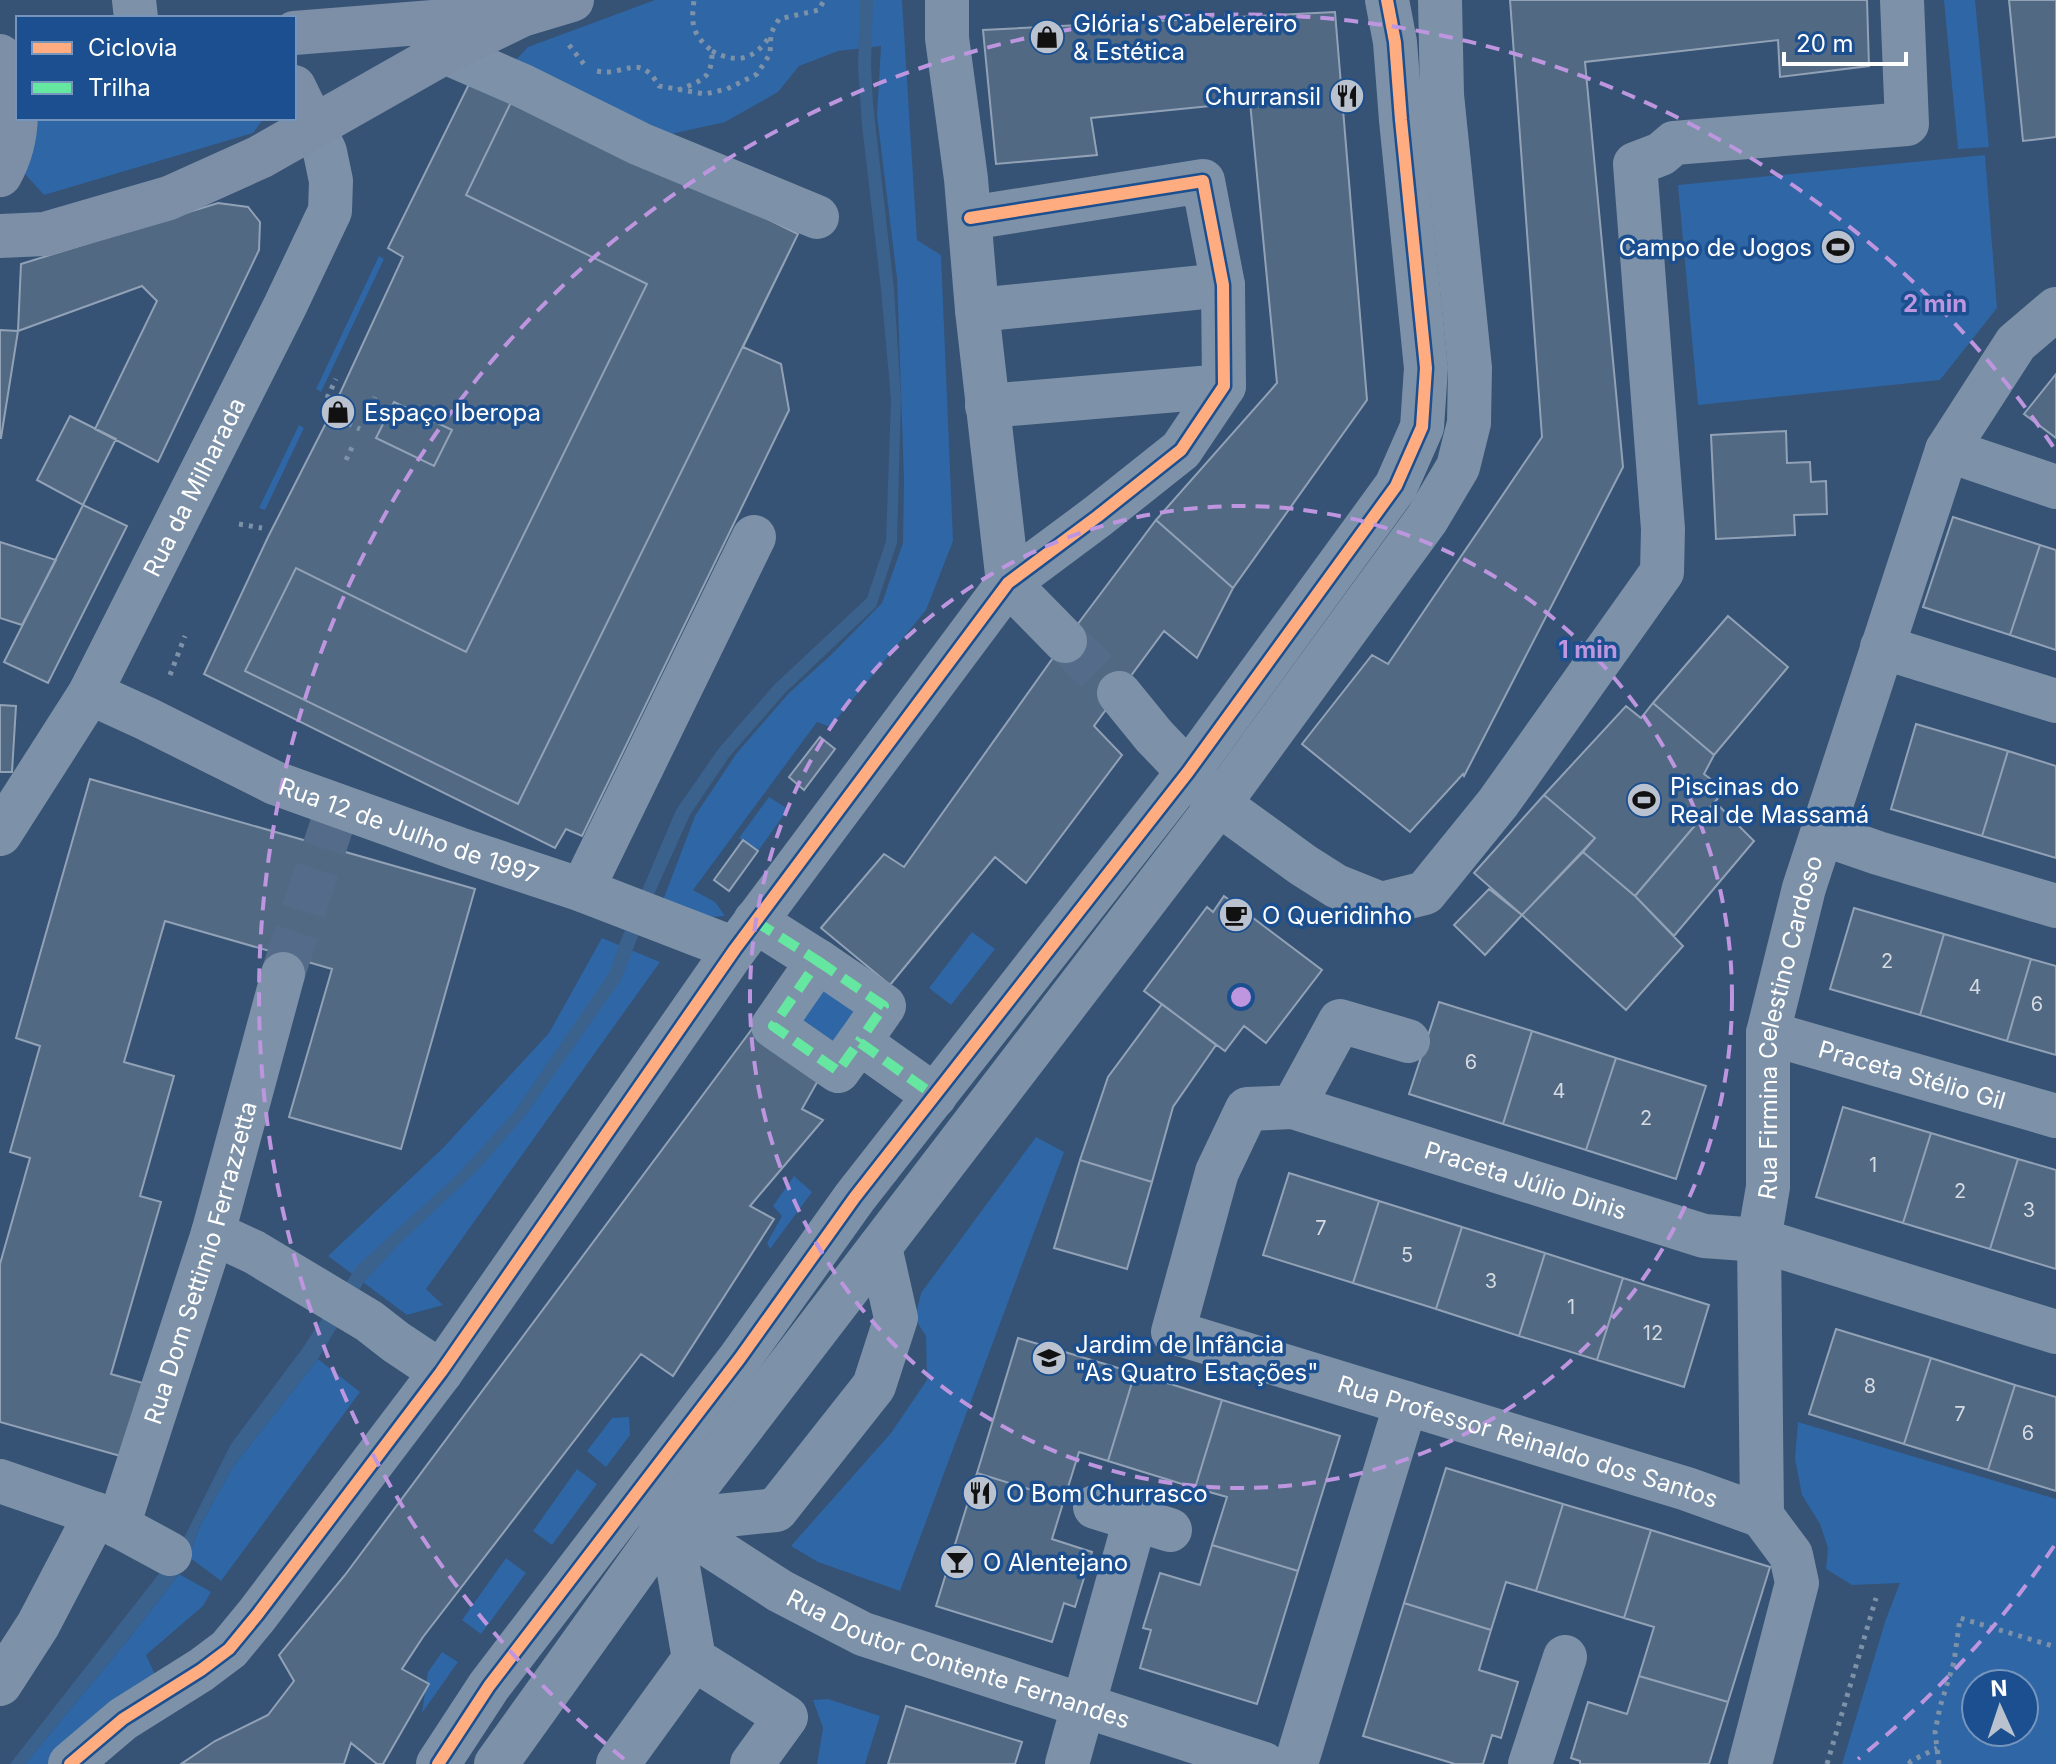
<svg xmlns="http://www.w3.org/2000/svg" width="2056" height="1764" font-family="Inter,sans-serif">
	<rect width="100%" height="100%" fill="#365274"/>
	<path fill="#2f66a5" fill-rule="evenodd" d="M655,0H902L917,240L941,255L953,541L926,610L830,727L817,722L693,890L715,902L725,916L709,917L662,903L695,816L736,754L789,693L832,654L882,603L903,543L904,478L897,278L877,115L881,46L838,51L799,66L778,92L725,122L671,134L514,62L528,47Z
		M1944,0H1975L1989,147L1958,149Z
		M30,118H264L253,133L44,195L16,164Z
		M1985,155L1997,308L1940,380L1698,405L1678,185Z
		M379,256L384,259L321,392L316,389Z
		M299,425L304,428L265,510L259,508Z
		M769,797L788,809L758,851L739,838Z
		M972,932L995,949L951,1005L929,988Z
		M602,938L660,962L426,1289L443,1305L407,1315L328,1256L442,1149L549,1033Z
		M818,961L884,1006L838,1071L773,1026Z
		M1036,1137L1064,1152L900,1591L818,1562L791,1546L891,1433L927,1380L926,1336L915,1319L921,1293Z
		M794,1176L812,1192L770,1249L767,1243L782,1216L773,1206Z
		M318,1359L360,1392L221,1581L189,1557L199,1528L232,1468Z
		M629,1417L630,1435L606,1467L587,1451L612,1418Z
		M1798,1422L2056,1499V1764H1842L1886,1619L1900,1583L1852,1585L1826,1569L1828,1548L1820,1524L1802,1495L1795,1459ZM1976,1684H2024V1732H1976Z
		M577,1469L597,1484L552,1545L533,1531Z
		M506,1558L526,1573L481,1634L462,1620Z
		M179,1574L211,1592L203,1606L146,1655L157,1679L49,1764H25L131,1636Z
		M442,1652L458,1662L422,1713L428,1672Z
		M828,1699L880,1716L865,1764H817L823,1728L813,1700Z"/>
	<path fill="#3b618d" d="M860,0H873L871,65L873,104L894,289L901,398L897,543L876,607L786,692L729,757L690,815L656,890L621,980L525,1116L477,1171L402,1241L364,1282L318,1359L232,1468L199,1528L189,1557L179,1574L131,1636L25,1764H10L179,1548L231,1444L302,1349L357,1266L456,1176L515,1111L609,973L620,942L676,810L719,748L775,684L867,598L886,541L891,399L881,289L862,126L858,66Z"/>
	<path fill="#526984" stroke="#92a2b6" stroke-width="2" d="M1510,0H1867L1869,66L1780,77L1778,40L1585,62L1623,467L1464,776L1463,774L1410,832L1302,744L1372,655L1388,664L1542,437Z
		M2009,0H2056V137L2023,141Z
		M1335,12L1367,400L1233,588L1156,520L1277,383L1250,102L1091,118L1097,155L996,164L983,30Z
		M472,78L514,96L798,234L743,347L781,364L789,410L582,836L566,829L555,848L204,674L268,537L330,415L403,257L388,248Z
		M514,96L798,234L518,804L245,671L296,568L466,652L647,284L466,195Z
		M218,203L248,207L260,222L259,250L158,462L95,429L157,301L142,286L18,331L21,264Z
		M0,330L18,331L1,438H0Z
		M2056,374V438L2024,414Z
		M394,402L452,430L434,466L376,438Z
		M70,416L116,439L83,505L37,480Z
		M1786,431L1787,463L1810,462L1811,482L1826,481L1827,514L1794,515L1795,535L1716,539L1711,435Z
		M83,505L127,526L48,683L4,662Z
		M1953,517L2040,545L2010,635L1923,607Z
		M1156,520L1233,588L1197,658L1164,631L1094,726L1122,755L1026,883L995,857L890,985L821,928L884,854L904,867L1065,641Z
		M0,542L56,560L22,625L0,618Z
		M2040,545L2056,550V650L2010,635Z
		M1728,616L1788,667L1714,755L1653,703Z
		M1653,703L1714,755L1704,774L1725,790L1635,896L1583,852L1595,838L1544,795L1626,706L1641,718Z
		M0,705L16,706L12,772H0Z
		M1916,724L2008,751L1982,836L1891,809Z
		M820,737L835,749L804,790L789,777Z
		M2008,751L2056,766V858L1982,836Z
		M90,779L475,889L401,1149L289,1117L332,969L165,921L124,1062L174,1076L140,1196L161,1202L111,1374L146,1384L124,1457L0,1422V1264L30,1158L10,1152L40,1046L16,1038Z
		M1544,795L1595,838L1522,915L1474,873Z
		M1715,802L1754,841L1674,936L1635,896Z
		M743,840L758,851L729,891L714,880Z
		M1583,852L1635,896L1683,946L1626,1010L1522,915Z
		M1489,889L1522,915L1485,955L1454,925Z
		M1224,896L1322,970L1266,1043L1244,1026L1225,1051L1144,991L1207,907L1213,912Z
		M1854,908L1944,934L1920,1015L1830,989Z
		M1944,934L2031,959L2007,1041L1920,1015Z
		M2031,959L2056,966V1055L2007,1041Z
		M1439,1002L1532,1031L1503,1124L1409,1094Z
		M1162,1004L1216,1045L1173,1107L1152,1182L1080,1160L1108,1077Z
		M752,1029L824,1070L802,1109L823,1120L750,1206L774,1219L673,1376L641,1354L423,1637L402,1669L429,1684L383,1764H377L351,1743L344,1764H181L215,1741L268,1715L294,1681L279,1655L345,1575Z
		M1532,1031L1616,1058L1586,1150L1503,1124Z
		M1616,1058L1706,1086L1676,1179L1586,1150Z
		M1843,1107L1931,1133L1903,1223L1816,1197Z
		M1931,1133L2018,1159L1990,1249L1903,1223Z
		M2018,1159L2056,1170V1269L1990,1249Z
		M1080,1160L1152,1182L1127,1269L1054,1248Z
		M1289,1173L1379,1201L1353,1283L1263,1255Z
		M1379,1201L1462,1227L1436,1309L1353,1283Z
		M1462,1227L1545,1253L1519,1336L1436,1309Z
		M1545,1253L1623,1278L1597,1360L1519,1336Z
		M1623,1278L1709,1305L1684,1387L1597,1360Z
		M1836,1329L1931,1358L1904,1444L1809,1414Z
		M1018,1338L1135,1373L1108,1461L1079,1452L1064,1500L977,1473Z
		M1931,1358L2015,1385L1988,1470L1904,1444Z
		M1135,1373L1222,1400L1195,1488L1108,1461Z
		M2015,1385L2056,1397V1491L1988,1470Z
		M1222,1400L1340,1436L1298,1571L1212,1545L1227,1497L1195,1488Z
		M1446,1468L1563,1504L1536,1591L1506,1582L1491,1630L1404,1603Z
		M977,1473L1064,1500L1052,1539L1092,1552L1075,1607L1064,1603L1052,1642L936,1606Z
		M1563,1504L1651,1530L1624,1618L1536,1591Z
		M1651,1530L1770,1567L1728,1702L1639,1676L1654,1627L1624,1618Z
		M1212,1545L1298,1571L1257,1704L1140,1668L1151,1630L1143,1628L1160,1573L1200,1585Z
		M1404,1603L1491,1630L1479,1670L1518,1682L1501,1738L1492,1735L1483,1764H1455L1363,1736Z
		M1639,1676L1728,1702L1709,1764H1580V1761L1571,1758L1588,1702L1627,1714Z
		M906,1706L1022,1742L1015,1764H888Z"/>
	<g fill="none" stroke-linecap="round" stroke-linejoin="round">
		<path stroke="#546c89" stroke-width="44" stroke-dasharray="44 22" stroke-linecap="butt" d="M1065,641L1119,693
			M283,974L338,806"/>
		<path stroke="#7d92a8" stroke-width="5" stroke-dasharray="4 6" stroke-linecap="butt" d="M569,45L587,68
			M712,51C738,65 756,59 771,34
			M597,71C625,77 639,51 659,86L705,94L727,89L757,74L770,54L771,33L779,19L819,10L824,0
			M678,90C703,80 712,79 712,51C692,34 691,25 694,0
			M327,398L336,379
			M330,415L360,429
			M366,416L375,397
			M346,460L354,443
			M239,524L262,528
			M170,675L185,636
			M1827,1764L1876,1598
			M1909,1764L1911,1761L1937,1748
			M1939,1764L1935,1732L1940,1707L1954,1662L1960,1618L2056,1647"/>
		<g stroke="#7d92a8" stroke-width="44">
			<path d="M134,0L136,18"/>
			<path d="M947,0V38L966,179L977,310L1008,583"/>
			<path d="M445,52L523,86L640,144L817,217"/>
			<path d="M977,310L1223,285"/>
			<path d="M987,406L1224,386"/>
			<path d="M1947,450L2056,487"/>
			<path d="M1008,583L1065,641"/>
			<path d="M1882,647L2056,701"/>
			<path id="s1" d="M90,693L147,719L275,783L459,849L582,890L735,949"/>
			<path d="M1119,693L1154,736L1219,804L1303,865L1336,886L1381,904L1425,893L1498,803L1662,572L1663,529L1635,164L1661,154L1674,143L1907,124L1902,0"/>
			<path id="s2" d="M0,834L90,693L285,306L330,211L331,181L325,152L313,126"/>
			<path d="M1823,834L1878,853L2056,906"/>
			<path d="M582,890L754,537"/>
			<path d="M755,921L818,961L773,1026L838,1071L859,1042L935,1096"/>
			<path d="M818,961L884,1006L859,1042"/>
			<path id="s3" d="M1768,1033L2056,1116"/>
			<path id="s4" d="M1408,1041L1340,1021L1293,1107L1247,1109L1217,1172L1173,1332L1687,1489L1762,1516"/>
			<path id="s5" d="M1293,1107L1704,1236L1759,1240L2056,1332"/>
			<path d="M213,1233L254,1252L369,1321L396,1342L441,1372"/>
			<path d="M0,1481L96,1514L170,1554"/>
			<path id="s6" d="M647,1505L780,1591L863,1634L1264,1764"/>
			<path d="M1095,1507L1170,1530"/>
			<path id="s7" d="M1762,1516L1759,1240L1768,1187V1033L1804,888L1947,450L2016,343L2056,309"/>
			<path d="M670,1521L776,1510L874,1386L896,1318L880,1247"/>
			<path d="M670,1521L694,1659L786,1717L752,1764"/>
			<path id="s8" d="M118,1526L213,1233L283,974"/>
			<path d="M0,1684L38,1625L96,1514"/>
			<path d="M70,1764L123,1719L201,1670L229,1649L257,1615L441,1372L735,949L1008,583L1098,516L1181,450L1224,386L1223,285L1203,181L970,218"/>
			<path d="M438,1764L489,1686L740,1358L855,1197L1188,772L1396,486L1422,427L1426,368L1401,120L1395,42L1387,0"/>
			<path d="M496,1764L670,1521L1219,804L1427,519L1458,467L1469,423L1470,368L1442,95L1440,0"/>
			<path d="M618,1764L694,1659"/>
			<path d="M1067,1764L1135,1520"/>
			<path d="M1296,1764L1406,1403"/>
			<path d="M1530,1764L1565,1657"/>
			<path d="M1750,1764L1797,1583L1791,1555L1762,1516"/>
		</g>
		<path stroke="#7d8ea7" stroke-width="44" d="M294,33L495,17
			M0,56C21,95 21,137 0,175
			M294,87L313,126
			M0,236L45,234L169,198L260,157L445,52L522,15L572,0"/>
		<path stroke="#66e7a1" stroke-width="10" stroke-dasharray="20 10" stroke-linecap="butt" d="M755,921L818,961L773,1026L838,1071L859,1042L935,1096
			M818,961L884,1006L859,1042"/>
		<g stroke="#1b4f8f" stroke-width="17">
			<path id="cycleway" d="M70,1764L123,1719L201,1670L229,1649L257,1615L441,1372L735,949L1008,583L1098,516L1181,450L1224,386L1223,285L1203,181L970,218
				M438,1764L489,1686L740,1358L855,1197L1188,772L1396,486L1422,427L1426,368L1401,120L1395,42L1387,0"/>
		</g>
		<use href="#cycleway" stroke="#ffac80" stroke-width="12"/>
	</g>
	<g fill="none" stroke="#bd96df" stroke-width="4" stroke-dasharray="14 10">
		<circle cx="1241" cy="997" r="491"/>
		<path d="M2054 1546A981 981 0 0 1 1858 1759M624 1759A981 981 0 1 1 2054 448"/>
	</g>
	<defs>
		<g id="shop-disc" transform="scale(1.8)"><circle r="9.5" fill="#b9c2ce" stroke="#1b4f8f"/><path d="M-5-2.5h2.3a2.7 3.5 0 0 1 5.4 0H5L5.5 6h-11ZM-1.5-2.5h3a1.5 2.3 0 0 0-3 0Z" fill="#111"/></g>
		<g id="restaurant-disc" transform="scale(1.8)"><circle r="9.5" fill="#b9c2ce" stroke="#1b4f8f"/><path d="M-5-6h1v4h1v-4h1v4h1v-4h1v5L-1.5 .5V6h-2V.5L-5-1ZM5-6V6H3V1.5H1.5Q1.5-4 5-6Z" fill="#111"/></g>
		<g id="stadium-disc" transform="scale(1.8)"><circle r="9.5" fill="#b9c2ce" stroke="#1b4f8f"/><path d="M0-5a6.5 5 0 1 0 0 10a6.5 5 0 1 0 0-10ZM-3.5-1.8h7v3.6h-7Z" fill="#111"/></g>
		<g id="cafe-disc" transform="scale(1.8)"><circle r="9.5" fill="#b9c2ce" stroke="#1b4f8f"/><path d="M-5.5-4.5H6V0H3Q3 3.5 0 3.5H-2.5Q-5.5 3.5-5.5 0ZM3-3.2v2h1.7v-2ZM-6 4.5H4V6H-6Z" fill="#111"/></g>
		<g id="school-disc" transform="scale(1.8)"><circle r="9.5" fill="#b9c2ce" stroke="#1b4f8f"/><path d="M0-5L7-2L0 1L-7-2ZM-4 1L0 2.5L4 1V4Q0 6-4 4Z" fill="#111"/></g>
		<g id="bar-disc" transform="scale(1.8)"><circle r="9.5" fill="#b9c2ce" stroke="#1b4f8f"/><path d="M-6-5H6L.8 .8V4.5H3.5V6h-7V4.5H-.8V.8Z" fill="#111"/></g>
	</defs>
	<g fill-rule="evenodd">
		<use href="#shop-disc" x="1047" y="37"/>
		<use href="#restaurant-disc" x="1347" y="96"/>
		<use href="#stadium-disc" x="1838" y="247"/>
		<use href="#shop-disc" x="338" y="412"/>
		<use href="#stadium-disc" x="1644" y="800"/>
		<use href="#cafe-disc" x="1236" y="915"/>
		<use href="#school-disc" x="1049" y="1358"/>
		<use href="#restaurant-disc" x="980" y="1493"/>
		<use href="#bar-disc" x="957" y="1562"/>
	</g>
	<g text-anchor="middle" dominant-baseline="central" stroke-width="7" stroke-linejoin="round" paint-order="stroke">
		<g font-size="20" fill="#d4dae0">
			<text x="1887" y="961">2</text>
			<text x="1975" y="987">4</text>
			<text x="2037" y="1004">6</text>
			<text x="1471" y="1062">6</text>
			<text x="1559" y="1091">4</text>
			<text x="1646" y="1118">2</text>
			<text x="1873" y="1165">1</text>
			<text x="1960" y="1191">2</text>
			<text x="2029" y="1210">3</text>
			<text x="1321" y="1228">7</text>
			<text x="1407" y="1255">5</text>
			<text x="1491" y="1281">3</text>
			<text x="1571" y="1307">1</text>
			<text x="1653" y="1333">12</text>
			<text x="1870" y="1386">8</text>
			<text x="1960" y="1414">7</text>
			<text x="2028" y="1433">6</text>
		</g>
		<g font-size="24" fill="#fff" stroke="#1b4f8f" text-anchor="start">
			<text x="1073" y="23">Glória's Cabelereiro<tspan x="1073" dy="28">&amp; Estética</tspan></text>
			<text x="1321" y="96" text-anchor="end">Churransil</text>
			<text x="1812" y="247" text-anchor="end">Campo de Jogos</text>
			<text x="364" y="412">Espaço Iberopa</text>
			<text x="1670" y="786">Piscinas do<tspan x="1670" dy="28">Real de Massamá</tspan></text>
			<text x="1262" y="915">O Queridinho</text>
			<text x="1075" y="1344">Jardim de Infância<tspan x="1075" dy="28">"As Quatro Estações"</tspan></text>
			<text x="1006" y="1493">O Bom Churrasco</text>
			<text x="983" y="1562">O Alentejano</text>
		</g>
		<g font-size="24" fill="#fff" stroke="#1b4f8f">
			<text stroke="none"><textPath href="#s2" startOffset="398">Rua da Milharada</textPath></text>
			<text stroke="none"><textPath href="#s1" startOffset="348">Rua 12 de Julho de 1997</textPath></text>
			<text stroke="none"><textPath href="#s7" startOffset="492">Rua Firmina Celestino Cardoso</textPath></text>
			<text stroke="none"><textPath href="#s3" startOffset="150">Praceta Stélio Gil</textPath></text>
			<text stroke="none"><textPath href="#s5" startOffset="244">Praceta Júlio Dinis</textPath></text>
			<text stroke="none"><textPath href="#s8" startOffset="276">Rua Dom Settimio Ferrazzetta</textPath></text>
			<text stroke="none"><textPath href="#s4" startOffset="822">Rua Professor Reinaldo dos Santos</textPath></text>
			<text stroke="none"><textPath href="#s6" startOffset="350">Rua Doutor Contente Fernandes</textPath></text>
		</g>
	</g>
	<circle cx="1241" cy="997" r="12" fill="#bd96df" stroke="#1b4f8f" stroke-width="4"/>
	<g font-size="24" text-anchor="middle" font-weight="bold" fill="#bd96df" stroke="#1b4f8f" stroke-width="7" stroke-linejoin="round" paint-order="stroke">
		<text x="1935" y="312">2 min</text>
		<text x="1588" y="658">1 min</text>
	</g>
	<rect x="16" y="16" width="280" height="104" fill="#1b4f8f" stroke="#7695bc" stroke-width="2"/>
	<rect x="32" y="42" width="40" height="12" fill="#ffac80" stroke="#7695bc" stroke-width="2"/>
	<text x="88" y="56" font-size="24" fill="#ffffff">Ciclovia</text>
	<rect x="32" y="82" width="40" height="12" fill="#66e7a1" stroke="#7695bc" stroke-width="2"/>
	<text x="88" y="96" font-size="24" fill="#ffffff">Trilha</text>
	<g transform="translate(2000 1708) rotate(357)"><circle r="38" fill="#1b4f8f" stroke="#7695bc" stroke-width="2"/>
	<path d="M0-6L14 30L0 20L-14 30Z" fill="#b9c2ce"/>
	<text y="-12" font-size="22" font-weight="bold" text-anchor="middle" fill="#ffffff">N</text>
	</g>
	<path d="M1784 52v12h122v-12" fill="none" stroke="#ffffff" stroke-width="4"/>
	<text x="1796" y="52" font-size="24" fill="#ffffff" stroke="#1b4f8f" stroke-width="6" paint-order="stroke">20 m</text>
</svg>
